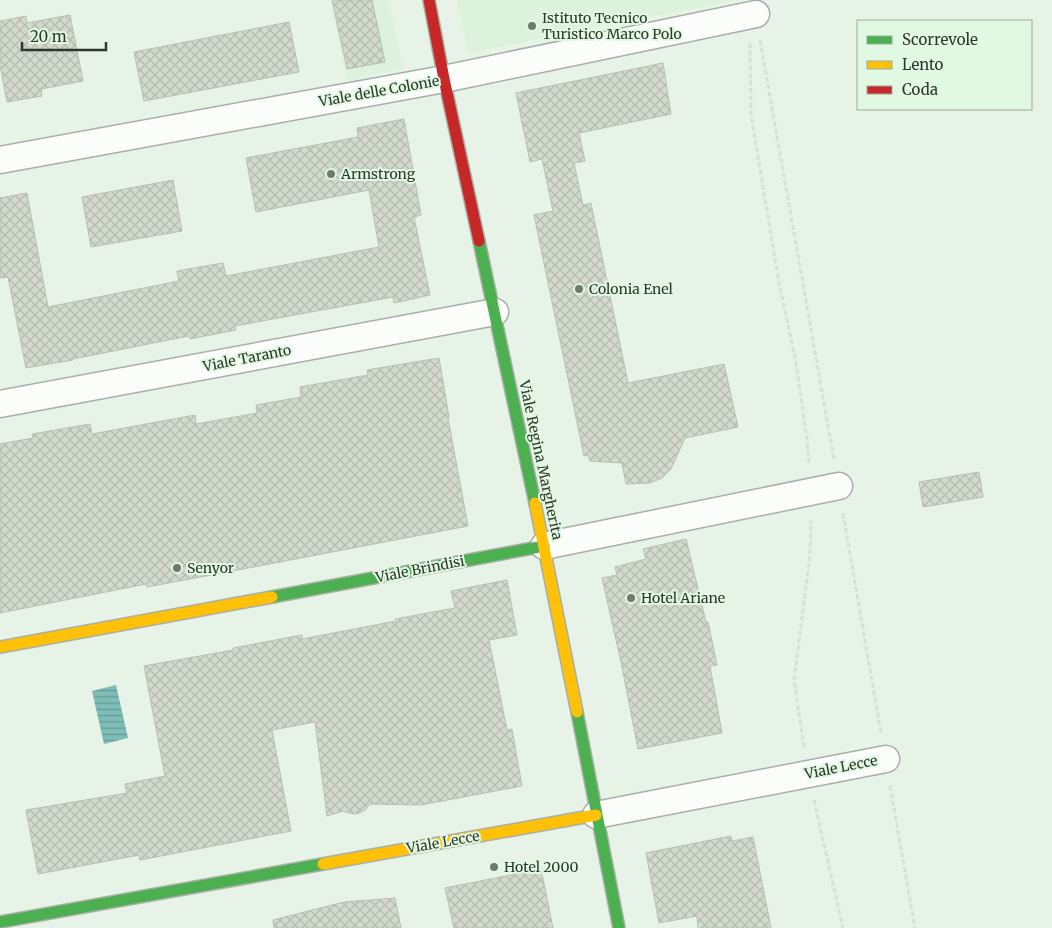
<svg xmlns="http://www.w3.org/2000/svg" width="1052" height="928" font-family="Merriweather,serif">
	<defs>
		<pattern id="water-rules" width="6" height="5" patternUnits="userSpaceOnUse" patternTransform="scale(1.25)"><rect width="6" height="5" fill="#7ebcb7"/><path d="M0 2.5h6" fill="none" stroke="#689a95"/></pattern>
		<pattern id="building-cross-hatch" width="8" height="8" patternUnits="userSpaceOnUse" patternTransform="scale(1.25)"><rect width="8" height="8" fill="#d2d9cd"/><path d="M0 0l8 8M0 8l8-8" fill="none" stroke="#b5bbb0"/></pattern>
	</defs>
	<rect width="100%" height="100%" fill="#e7f3e7"/>
	<path fill="#ddf2dd" d="M330,0H388L403,68L347,80Z
		M457,0H736L468,53Z"/>
	<path fill="url(#water-rules)" d="M116,685L128,738L104,744L92,691Z"/>
	<path fill="url(#building-cross-hatch)" stroke="#b8bfb4" d="M332,0H372L385,62L347,69Z
		M70,15L83,81L41,89L42,96L7,102L0,65V21L26,16L27,23Z
		M289,22L299,72L144,101L134,52Z
		M663,63L671,114L579,133L585,161L574,163L583,205L591,203L628,383L724,364L738,427L685,438L671,469L662,478L650,483L626,484L622,463L590,461L588,455L584,456L534,215L553,211L542,159L530,162L516,93Z
		M404,119L421,215L414,217L430,295L394,303L393,297L235,326L236,330L190,339L189,336L73,359V360L26,368L8,277L0,278V198L27,193L48,307L179,281L177,271L223,263L226,276L379,247L369,190L256,212L246,158L358,137L357,128Z
		M173,180L182,231L91,247L82,197Z
		M439,358L449,417L448,418L468,526L238,570L147,587L146,584L0,613V444L33,438L32,434L90,424L92,434L195,415L196,424L257,413L256,405L301,397L300,387L368,375L367,370Z
		M979,472L983,497L923,507L919,482Z
		M686,539L706,622H708L717,665L710,666L722,733L638,749L621,662L602,578L617,575L615,567L646,559L643,549Z
		M507,580L517,635L489,640L507,730L512,729L522,786L421,805L370,804L365,810L357,814L349,813L343,811L327,816L315,722L272,730L291,831L140,860L139,855L38,874L26,810L127,793L125,784L165,776L144,666L233,650V648L302,635V639L396,621L395,619L455,608L451,591Z
		M731,836L732,841L753,837L771,928H698L697,916L659,923L646,853Z
		M541,869L553,928H454L445,888Z
		M395,898L401,928H274L273,920L344,902Z"/>
	<g fill="none" stroke-linecap="round" stroke-linejoin="round">
		<g stroke="#a7b0a7" stroke-width="29">
			<path id="street" d="M0,160L444,79L756,14
				M0,404L495,312
				M544,546L839,486
				M596,815L886,759"/>
		</g>
		<g stroke="#a7b0a7" stroke-width="14">
			<path id="fast" d="M479,241L535,503
				M272,597L544,546
				M577,712L619,928
				M0,922L323,864"/>
		</g>
		<g stroke="#a7b0a7" stroke-width="14">
			<path id="slow" d="M535,503L577,712
				M0,647L272,597
				M323,864L596,815"/>
		</g>
		<g stroke="#a7b0a7" stroke-width="14">
			<path id="jam" d="M429,0L444,79L479,241"/>
		</g>
		<path stroke="#dbdfdb" stroke-width="3" stroke-dasharray="5 2.5" stroke-linecap="butt" d="M760,40L834,460
			M750,43L751,115L779,283L796,362L807,440L809,464
			M843,513L881,733
			M804,747L794,680L810,555L811,520
			M890,786L915,928
			M814,800L843,928"/>
		<use href="#street" stroke="#fbfdfb" stroke-width="26"/>
		<use href="#fast" stroke="#4caf50" stroke-width="11"/>
		<use href="#slow" stroke="#ffc107" stroke-width="11"/>
		<use href="#jam" stroke="#c62828" stroke-width="11"/>
	</g>
	<g fill="#6f796f" stroke="#e1f9e2" stroke-width="2">
		<circle cx="532" cy="26" r="5"/>
		<circle cx="331" cy="174" r="5"/>
		<circle cx="579" cy="289" r="5"/>
		<circle cx="177" cy="568" r="5"/>
		<circle cx="631" cy="598" r="5"/>
		<circle cx="494" cy="867" r="5"/>
	</g>
	<g text-anchor="middle" dominant-baseline="central" stroke-width="4" stroke-linejoin="round" paint-order="stroke">
		<g font-size="14" fill="#2e372e" stroke="#e1f9e2" text-anchor="start">
			<text x="542" y="18">Istituto Tecnico<tspan x="542" dy="16">Turistico Marco Polo</tspan></text>
			<text x="341" y="174">Armstrong</text>
			<text x="589" y="289">Colonia Enel</text>
			<text x="187" y="568">Senyor</text>
			<text x="641" y="598">Hotel Ariane</text>
			<text x="504" y="867">Hotel 2000</text>
		</g>
		<g font-size="14" fill="#2e372e" stroke="#e1f9e2">
			<text transform="translate(379 91) rotate(-10)">Viale delle Colonie</text>
			<text transform="translate(247 358) rotate(-11)">Viale Taranto</text>
			<text transform="translate(541 460) rotate(78)">Viale Regina Margherita</text>
			<text transform="translate(420 569) rotate(-11)">Viale Brindisi</text>
			<text transform="translate(841 767) rotate(-11)">Viale Lecce</text>
			<text transform="translate(443 842) rotate(-10)">Viale Lecce</text>
		</g>
	</g>
	<rect x="857" y="20" width="175" height="90" fill="#e1f9e2" stroke="#99ab9a"/>
	<rect x="867" y="36" width="25" height="8" fill="#4caf50" stroke="#99ab9a"/>
	<text x="902" y="45" font-size="15" fill="#2e372e">Scorrevole</text>
	<rect x="867" y="61" width="25" height="8" fill="#ffc107" stroke="#99ab9a"/>
	<text x="902" y="70" font-size="15" fill="#2e372e">Lento</text>
	<rect x="867" y="86" width="25" height="8" fill="#c62828" stroke="#99ab9a"/>
	<text x="902" y="95" font-size="15" fill="#2e372e">Coda</text>
	<path d="M22 42v8h84v-8" fill="none" stroke="#2e372e" stroke-width="2.5"/>
	<text x="30" y="42" font-size="15" fill="#2e372e" stroke="#e1f9e2" stroke-width="4" paint-order="stroke">20 m</text>
</svg>
